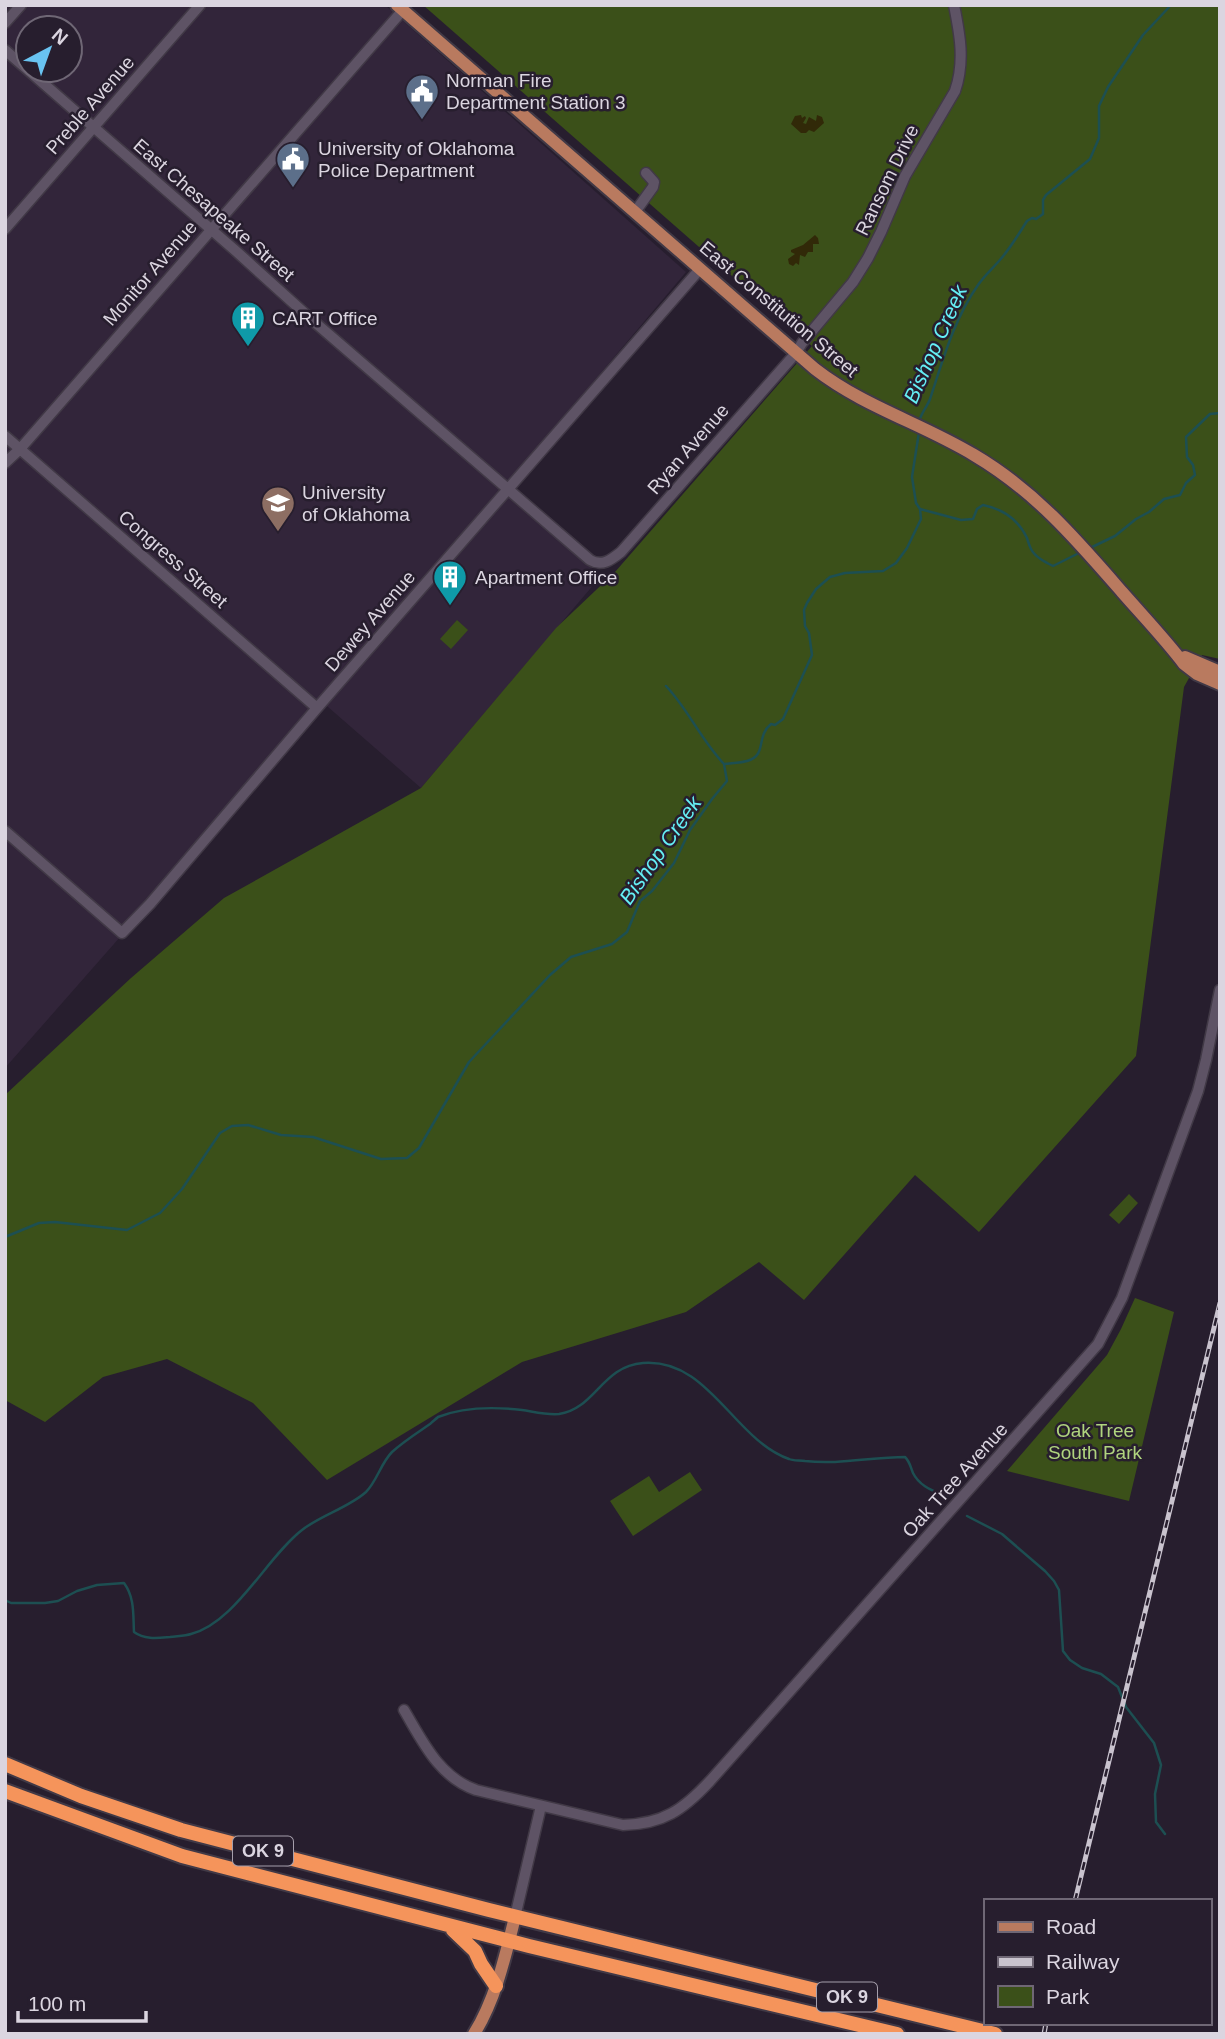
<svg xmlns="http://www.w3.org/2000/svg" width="1225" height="2039" font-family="Helvetica,sans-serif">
	<rect width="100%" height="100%" fill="#271e2e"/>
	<path fill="#32253a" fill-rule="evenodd" d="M5,5H385L686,272L503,489L601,576L421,788L320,700L128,928L5,1068ZM28,28H70V70H28Z"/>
	<path fill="#3b5019" d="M423,5H1220V659L1202,655L1184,687L1136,1056L979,1232L915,1175L804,1300L759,1262L686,1312L522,1362L327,1480L253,1403L167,1359L103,1377L45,1422L5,1400V1095L131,978L224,898L421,788L556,628L615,572L812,346Z
		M457,620L468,630L451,649L440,639Z
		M1129,1194L1138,1203L1119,1224L1109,1215Z
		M1135,1298L1174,1312L1129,1501L1007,1471L1107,1355L1121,1329Z
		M690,1472L702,1490L633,1536L610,1501L649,1476L659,1492Z"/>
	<path fill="#312908" d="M817,115L822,117L824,123L814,132L809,130L806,133H801L791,124L795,116L801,115L802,118L805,116L806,118L803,123L806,124L809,117L816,121Z
		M815,235L818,238L819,244H813V252H808L805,257L800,255L799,265L796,263L793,266L789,264L788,259L795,254L791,252V250L803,245Z"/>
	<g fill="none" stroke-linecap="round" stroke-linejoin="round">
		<path stroke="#1d4f52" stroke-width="2.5" d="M919,422C921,413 927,407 930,399C943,360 954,319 978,285C984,276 992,269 999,261C1010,249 1018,235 1027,221L1032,218L1036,219L1043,214V200L1046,195L1090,159L1099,138V106L1108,87L1143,35L1171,5
			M920,509L961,520L973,519L977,509L983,505C1003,509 1018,519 1027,538C1028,541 1029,545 1031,549C1035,557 1045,562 1053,566L1081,552
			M1090,548L1115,536L1136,519L1149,512L1164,499L1180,495L1186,483L1195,475L1193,465L1187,457L1186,437L1210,414L1220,413
			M666,686C688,709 701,740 724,764
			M5,1237L39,1223L55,1222L127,1230L160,1213L182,1189L220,1133L232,1126L248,1125L281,1135L313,1137L381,1159L407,1158L419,1148L469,1062L550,975L571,957L612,944L627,932L640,901L652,891L674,863L690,830L712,799L727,781L724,764C731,763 740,763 747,761C768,755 755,737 771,724L775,725L783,719L812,655L809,633L805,626L804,610L807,603L816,589L830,577L845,573L883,571L896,563L907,548L921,519L920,509L916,503L912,477L919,432
			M967,1516L1002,1534L1045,1571L1054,1581L1059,1590L1063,1651L1070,1660L1082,1668L1101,1674L1118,1687L1126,1707L1154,1743L1161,1765L1155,1794L1156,1822L1165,1834
			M5,1600L11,1603H45L58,1601L77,1591L97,1585L124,1583C135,1598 133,1615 134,1632C145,1640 158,1638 170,1637C177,1636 185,1636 191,1634C235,1623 267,1557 302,1530C321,1515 348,1508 366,1492C377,1481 381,1463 392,1452C404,1441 417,1433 430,1424C431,1423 437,1418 438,1417C463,1407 496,1407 522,1410C535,1412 546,1415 559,1414C595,1409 602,1366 643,1363C709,1358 733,1439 789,1459C793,1461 800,1460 805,1461C839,1465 871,1457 905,1457C910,1462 910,1466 913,1473C920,1487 934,1491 947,1497"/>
		<g stroke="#413946" stroke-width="13">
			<path id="minor" d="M5,23L21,5
				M5,50L28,70
				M28,70L237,252L311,319L590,560C602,567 611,560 621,552L796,353L802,343L853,282L868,258L881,232L905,176L955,91C965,62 960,35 954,5
				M635,212L653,187L654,182L646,173
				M5,229L200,5
				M5,436L317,708
				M5,463L20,449L403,10
				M5,831L122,933L150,904L317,708L700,269
				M404,1710C423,1742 439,1777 476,1790L623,1825C663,1824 683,1810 710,1781L1098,1344L1122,1298L1198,1091L1206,1060L1220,990
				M515,1917L541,1806"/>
		</g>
		<g stroke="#413946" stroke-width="16">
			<path id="major" d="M397,5L815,369C864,407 921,423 974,455C1035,491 1076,539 1122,592C1143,616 1165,639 1184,664L1197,674L1220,684
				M1185,657L1220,672
				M474,2034C496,1998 505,1957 515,1917"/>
		</g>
		<g stroke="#413946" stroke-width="18">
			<path id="highway" d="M5,1764L81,1796L181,1830L489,1910L995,2034
				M5,1791L182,1856L529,1946L897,2034
				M453,1930L475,1951L481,1964L496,1986"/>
		</g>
		<use href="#minor" stroke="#5e5365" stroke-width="10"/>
		<use href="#major" stroke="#b97a5f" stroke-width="12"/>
		<use href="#highway" stroke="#f5945b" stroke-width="14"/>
		<g stroke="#c9c3ce" stroke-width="5">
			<path id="rail" d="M1075,1901L1220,1303
				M1044,2034L1046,2023"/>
		</g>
		<use href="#rail" stroke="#271e2e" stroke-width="2.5" stroke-dasharray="8" stroke-linecap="butt"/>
	</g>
	<defs>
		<g id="civic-pin" transform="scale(1.75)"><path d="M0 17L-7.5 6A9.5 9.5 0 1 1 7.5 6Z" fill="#5c6f8a" stroke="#271e2e"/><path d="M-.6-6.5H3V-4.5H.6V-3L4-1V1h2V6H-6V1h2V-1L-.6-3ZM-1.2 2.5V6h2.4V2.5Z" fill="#fff"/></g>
		<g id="building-pin" transform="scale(1.75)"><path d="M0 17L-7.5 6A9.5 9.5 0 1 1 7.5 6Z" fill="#0f9aa8" stroke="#271e2e"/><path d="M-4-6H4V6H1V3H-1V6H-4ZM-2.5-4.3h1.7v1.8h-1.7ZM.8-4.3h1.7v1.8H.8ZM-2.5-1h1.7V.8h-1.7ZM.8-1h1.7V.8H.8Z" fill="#fff"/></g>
		<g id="university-pin" transform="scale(1.75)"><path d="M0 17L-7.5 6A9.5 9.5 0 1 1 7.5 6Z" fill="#8d6e63" stroke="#271e2e"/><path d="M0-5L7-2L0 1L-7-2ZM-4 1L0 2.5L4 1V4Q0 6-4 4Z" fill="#fff"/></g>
	</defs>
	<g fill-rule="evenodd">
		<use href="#civic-pin" x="422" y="91"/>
		<use href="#civic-pin" x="293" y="159"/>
		<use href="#building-pin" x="248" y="318"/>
		<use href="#university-pin" x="278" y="503"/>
		<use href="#building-pin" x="450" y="577"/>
	</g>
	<g text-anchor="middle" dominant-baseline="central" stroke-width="5" stroke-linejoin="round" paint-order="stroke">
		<g fill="#271e2e" stroke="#a59eab" stroke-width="2">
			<rect x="233" y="1836.5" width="60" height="29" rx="5"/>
			<rect x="817" y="1982.5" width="60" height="29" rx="5"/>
		</g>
		<g font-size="18" font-weight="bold" fill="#dbd5e0">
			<text x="263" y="1851">OK 9</text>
			<text x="847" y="1997">OK 9</text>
		</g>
		<g font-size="19" fill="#dbd5e0" stroke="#271e2e" text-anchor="start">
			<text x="446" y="80">Norman Fire<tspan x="446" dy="22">Department Station 3</tspan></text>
			<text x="318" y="148">University of Oklahoma<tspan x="318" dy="22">Police Department</tspan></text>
			<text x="272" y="318">CART Office</text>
			<text x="302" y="492">University<tspan x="302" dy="22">of Oklahoma</tspan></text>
			<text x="475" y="577">Apartment Office</text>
		</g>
		<g font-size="19" fill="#dbd5e0" stroke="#271e2e">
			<text transform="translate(90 105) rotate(-49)">Preble Avenue</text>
			<text transform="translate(887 180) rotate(-64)">Ransom Drive</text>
			<text transform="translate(214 210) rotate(41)">East Chesapeake Street</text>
			<text transform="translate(150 273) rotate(-49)">Monitor Avenue</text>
			<text transform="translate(779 309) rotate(40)">East Constitution Street</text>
			<text transform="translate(688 449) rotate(-49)">Ryan Avenue</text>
			<text transform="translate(173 559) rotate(41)">Congress Street</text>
			<text transform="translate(370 621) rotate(-49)">Dewey Avenue</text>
			<text transform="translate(955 1480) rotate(-48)">Oak Tree Avenue</text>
		</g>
		<g font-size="19" fill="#b0d47e" stroke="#271e2e">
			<text x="1095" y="1430">Oak Tree<tspan x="1095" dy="22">South Park</tspan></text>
		</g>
		<g font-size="21" font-style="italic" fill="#65eff5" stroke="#271e2e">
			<text transform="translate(935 344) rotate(-66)">Bishop Creek</text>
			<text transform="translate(660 850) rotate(-55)">Bishop Creek</text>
		</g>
	</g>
	<rect width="1225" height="2039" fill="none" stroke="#dbd5e0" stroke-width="14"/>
	<rect x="984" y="1899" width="228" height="126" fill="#271e2e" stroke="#6f6775" stroke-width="2"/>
	<rect x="998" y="1922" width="35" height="10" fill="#b97a5f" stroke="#6f6775" stroke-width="2"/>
	<text x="1046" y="1934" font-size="21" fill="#dbd5e0">Road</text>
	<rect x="998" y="1957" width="35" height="10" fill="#c9c3ce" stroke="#6f6775" stroke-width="2"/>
	<text x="1046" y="1969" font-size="21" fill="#dbd5e0">Railway</text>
	<rect x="998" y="1986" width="35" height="21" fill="#3b5019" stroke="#6f6775" stroke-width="2"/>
	<text x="1046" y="2004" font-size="21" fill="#dbd5e0">Park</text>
	<g transform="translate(49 49) rotate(41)"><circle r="33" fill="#271e2e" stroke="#6f6775" stroke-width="2"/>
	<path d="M0-5L12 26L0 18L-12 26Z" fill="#69c3f1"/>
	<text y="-10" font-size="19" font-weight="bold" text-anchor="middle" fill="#dbd5e0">N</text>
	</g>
	<path d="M18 2011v10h128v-10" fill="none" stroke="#dbd5e0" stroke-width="3.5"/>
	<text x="28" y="2011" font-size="21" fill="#dbd5e0" stroke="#271e2e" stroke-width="5" paint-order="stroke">100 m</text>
</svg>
